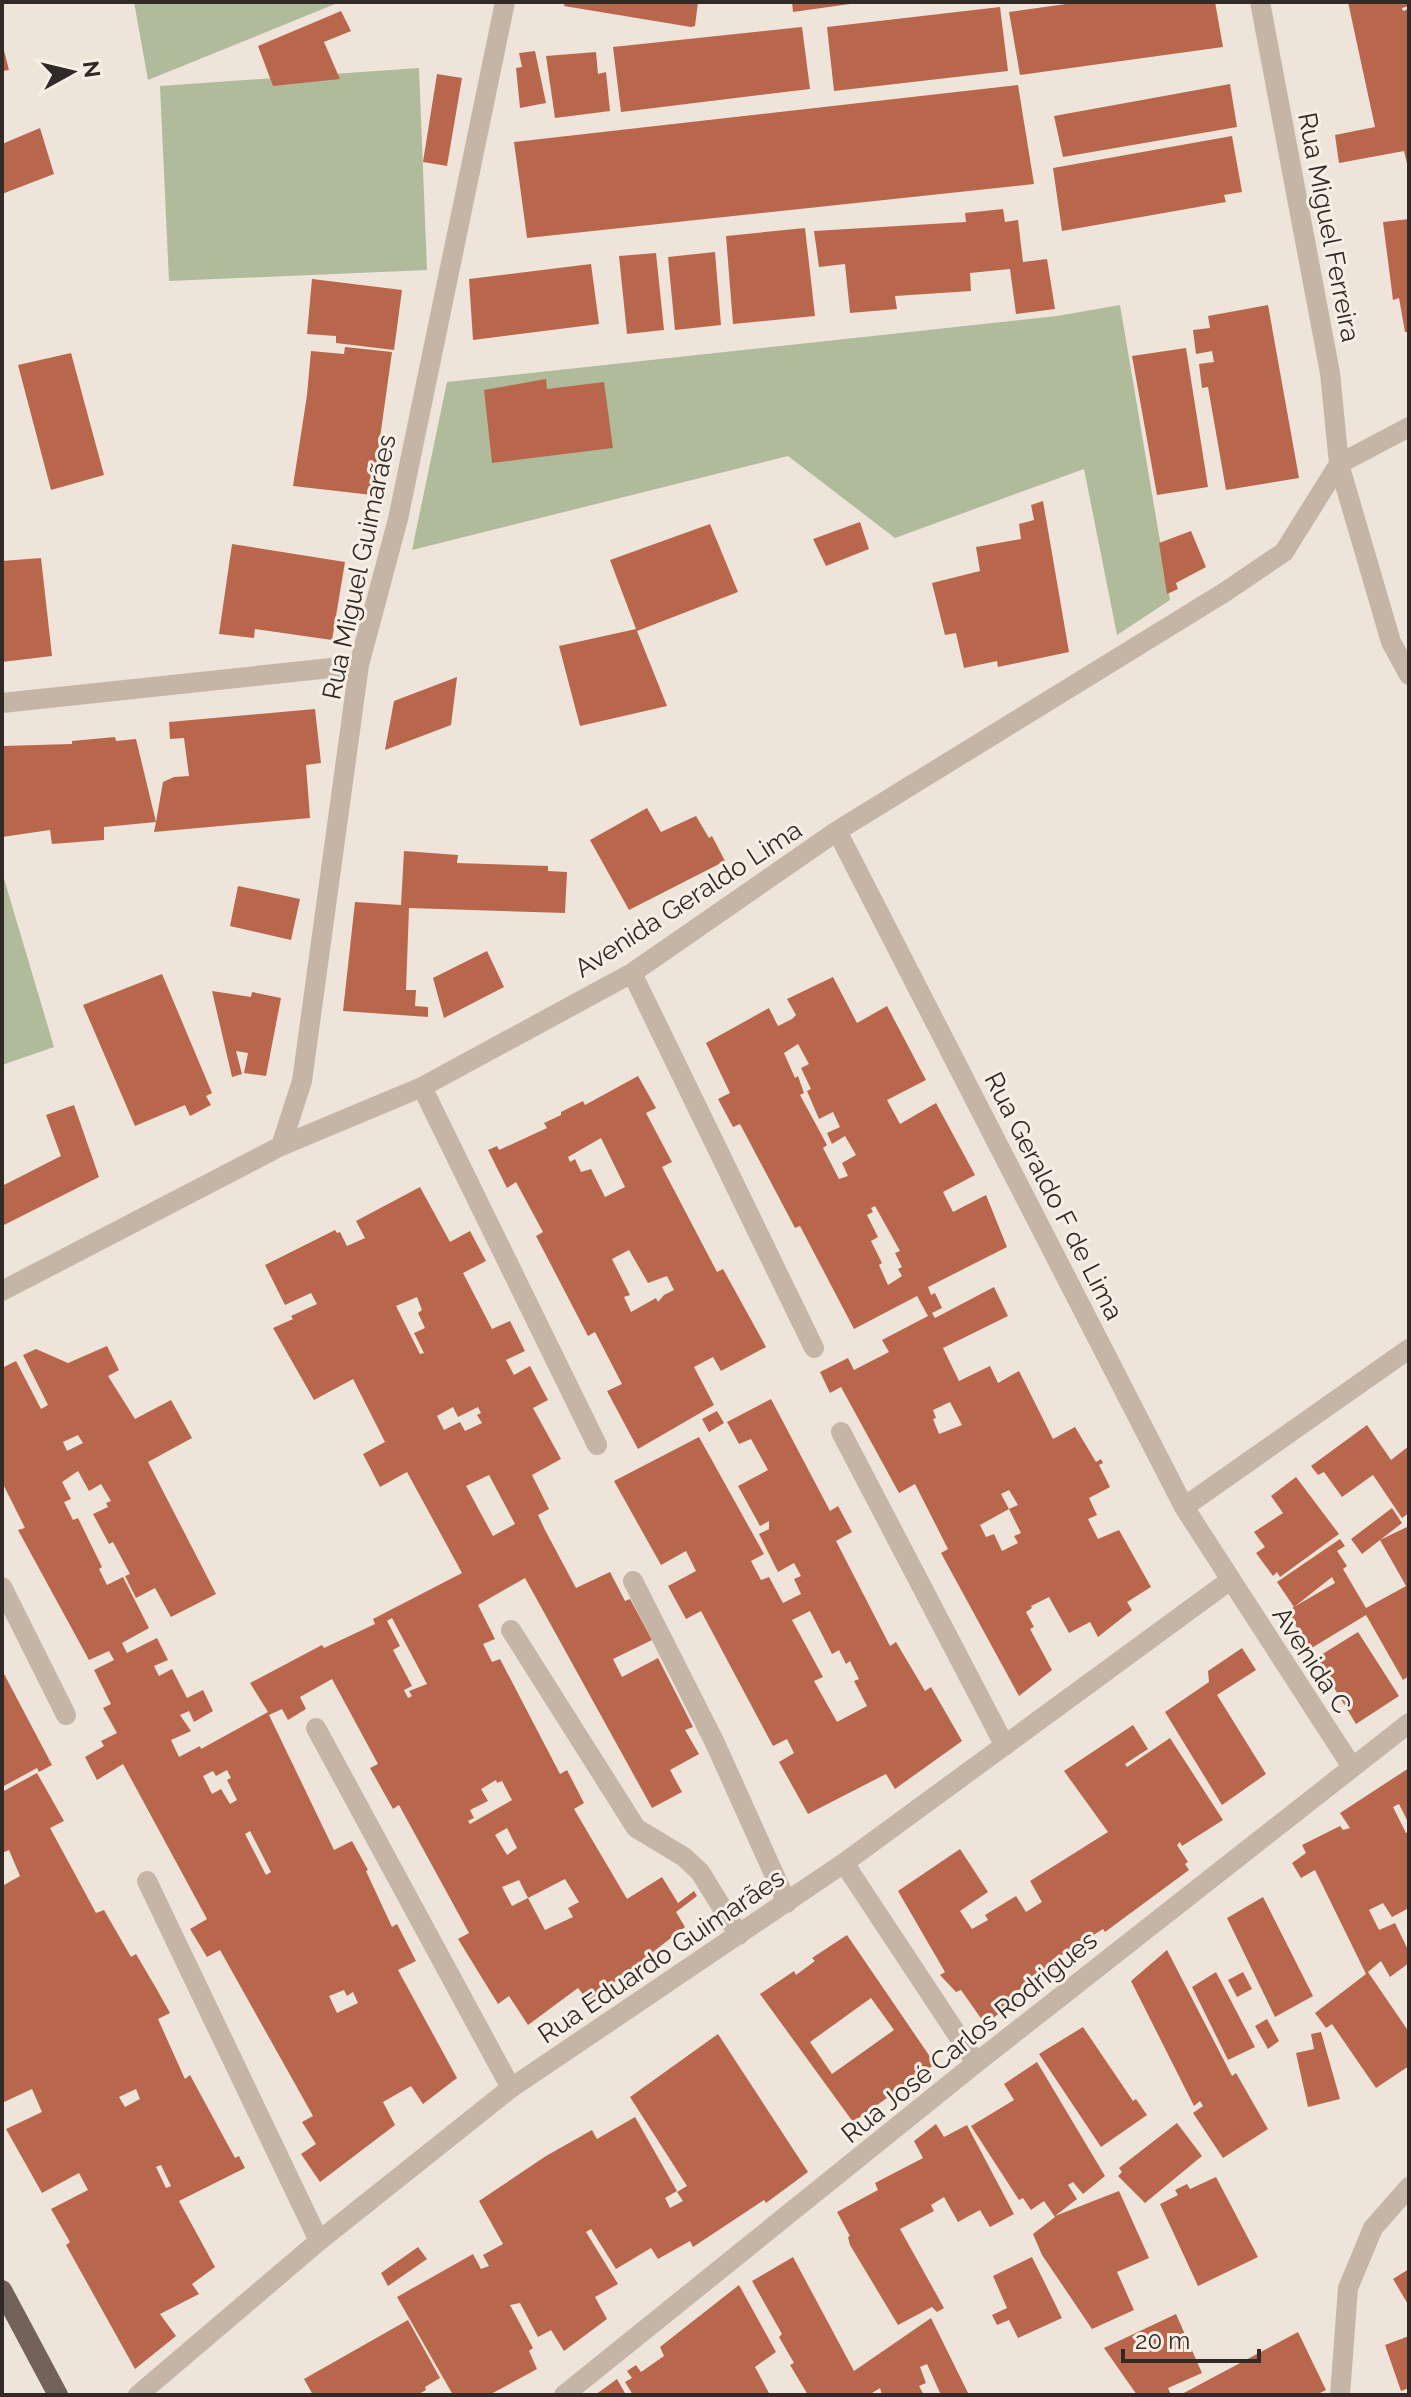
<svg xmlns="http://www.w3.org/2000/svg" width="1411" height="2397" font-family="Raleway,sans-serif">
	<rect width="100%" height="100%" fill="#eee4d9"/>
	<path fill="#b0bb9b" d="M134,2H340L148,80Z
		M419,68L427,270L169,281L160,86Z
		M1120,305L1170,600L1117,635L1084,469L895,538L788,456L412,550L447,382L1057,316Z
		M2,872L54,1047L2,1065Z"/>
	<path fill="#b9674c" fill-rule="evenodd" d="M565,2H698L695,26L691,27L564,6Z
		M792,2H850V4L793,12Z
		M1080,2H1215L1223,47L1020,75L1009,12Z
		M1348,2H1409V6L1402,8L1403,11L1409,9V172L1404,151L1339,163L1335,135L1375,127Z
		M1000,7L1008,71L834,91L827,27Z
		M341,11L351,31L324,42L340,79L273,86L258,46Z
		M802,27L810,89L621,112L613,47Z
		M2,43L9,70L2,71Z
		M535,51L546,103L520,108L516,68L522,67L519,53Z
		M596,52L598,74L606,72L610,111L555,118L546,56Z
		M437,74L462,78L447,166L423,162Z
		M1230,84L1237,127L1063,157L1054,116Z
		M1018,85L1034,184L527,238L514,142Z
		M40,128L54,174L2,194V144Z
		M1232,136L1242,192L1224,195L1226,202L1062,231L1053,168Z
		M1003,209L1005,222L1018,220L1023,262L1047,259L1055,309L1016,314L1010,269L970,273L971,291L895,296L897,309L850,313L845,264L819,267L814,231L966,222L965,213Z
		M1409,219V332H1405L1399,298L1393,300L1383,222Z
		M805,228L815,316L733,324L726,236Z
		M715,252L721,325L675,330L668,257Z
		M656,253L664,330L627,334L619,256Z
		M591,264L599,324L473,340L469,279Z
		M312,279L402,290L394,350L336,343V336L307,334Z
		M1268,305L1299,478L1226,490L1208,387L1202,388L1199,364L1214,362L1212,351L1196,354L1193,330L1210,328L1208,316Z
		M345,347L392,352L372,495L293,486L307,395L311,351L344,354Z
		M1186,348L1208,487L1157,495L1132,356Z
		M71,353L104,475L51,490L18,365Z
		M546,379L547,389L604,382L613,448L492,463L484,390Z
		M1043,501L1069,652L998,667L997,661L964,668L956,633L945,635L932,583L980,571L976,547L1021,539L1019,524L1034,520L1031,505Z
		M860,522L869,549L826,566L813,539Z
		M710,524L738,592L637,631L667,706L580,726L559,646L636,629L610,560Z
		M1191,531L1206,567L1176,583L1178,589L1167,594L1159,543Z
		M232,544L345,562L332,640L255,629L254,638L219,634Z
		M41,558L52,656L2,662V561Z
		M457,677L451,725L385,750L394,701Z
		M315,709L321,763L306,765L310,818L154,832L156,822L104,827V840L52,844L50,830L2,837V746L72,744V741L115,737L116,741L136,739L156,822L163,782L174,777L189,776L184,738L170,739L169,722Z
		M647,808L661,832L696,816L709,838L712,836L725,861L629,910L590,840Z
		M404,851L458,855L457,863L548,866V871L567,872L565,913L409,908L406,990H416L415,1006L428,1007V1017L343,1011L355,902L401,905Z
		M238,886L300,899L291,940L230,926Z
		M487,951L504,987L444,1018L433,978Z
		M162,974L212,1093L206,1096L211,1105L190,1116L185,1105L135,1126L83,1005Z
		M833,977L857,1023L887,1006L926,1080L887,1100L900,1124L936,1103L975,1175L943,1192L953,1212L986,1195L1007,1247L928,1287L931,1295L935,1293L942,1308L932,1313L935,1318L994,1287L1008,1316L943,1348L959,1381L990,1366L998,1383L1019,1371L1053,1439L1075,1427L1096,1462L1101,1459L1103,1463L1099,1465L1110,1487L1089,1498L1097,1515L1088,1519L1098,1539L1119,1530L1151,1587L1127,1602L1132,1610L1098,1637L1090,1622L1069,1633L1049,1597L1031,1606L1032,1608L1026,1612L1034,1627L1030,1629L1052,1670L1019,1696L941,1553L948,1549L915,1484L899,1493L841,1387L830,1393L820,1372L848,1358L854,1370L889,1352L882,1340L928,1316L917,1296L854,1329L800,1226L795,1228L740,1124L733,1127L718,1099L730,1093L706,1043L769,1008L778,1026L792,1019L796,1015L787,999ZM798,1044L809,1064L801,1068L811,1089L807,1091L819,1119L833,1112L840,1127L827,1133L832,1144L845,1136L856,1155L842,1163L848,1176L839,1179L823,1148L827,1145L800,1095L804,1093L798,1076L795,1078L784,1053ZM875,1206L900,1251L895,1253L902,1267L898,1269L902,1276L888,1285L879,1265L882,1263L871,1241L878,1237L867,1215L873,1212L871,1208ZM950,1402L962,1425L939,1434L933,1419L936,1418L933,1410ZM1009,1490L1018,1505L1009,1509L1021,1533L1014,1536L1018,1543L1002,1551L994,1534L986,1537L980,1525L1009,1509L1001,1494Z
		M212,991L251,997L252,992L281,998L266,1076L244,1073L248,1053L236,1051L242,1074L232,1077Z
		M638,1076L656,1108L646,1113L672,1162L662,1167L717,1272L723,1269L766,1347L721,1371L713,1357L694,1367L714,1405L638,1449L607,1391L622,1384L595,1332L588,1336L536,1236L543,1232L516,1182L507,1188L488,1150L497,1146L499,1150L547,1128L544,1123L561,1115V1112L583,1101L585,1105ZM601,1138L625,1187L605,1197L591,1169L581,1172L575,1159L570,1162L568,1157ZM629,1250L648,1283L667,1276L674,1290L664,1295L658,1302L656,1298L631,1312L624,1297L630,1295L612,1259Z
		M74,1105L99,1177L2,1226V1186L61,1156L46,1115Z
		M420,1187L450,1242L470,1231L486,1261L463,1273L492,1329L510,1321L525,1351L506,1360L514,1375L530,1366L548,1400L533,1408L561,1459L532,1475L549,1509L538,1515L545,1530L576,1588L610,1572L625,1601L630,1599L652,1640L613,1659L622,1677L658,1658L693,1727L685,1730L699,1754L670,1770L682,1792L652,1808L525,1578L478,1605L495,1639L483,1644L492,1662L500,1659L560,1774L567,1770L584,1803L574,1809L627,1899L662,1877L678,1903L694,1891L697,1896L676,1912L685,1927L589,2002L578,1988L528,2025L509,1996L498,2004L458,1939L469,1933L399,1805L393,1809L370,1768L378,1764L332,1679L300,1697L306,1709L288,1720L282,1709L269,1715L334,1850L352,1841L368,1870L366,1871L392,1927L397,1924L416,1961L398,1970L457,2078L423,2104L411,2086L383,2102L395,2125L320,2182L301,2154L316,2144L302,2122L313,2116L220,1950L207,1957L190,1929L207,1919L123,1764L97,1780L85,1757L104,1746L101,1741L117,1733L103,1708L111,1704L94,1670L114,1660L109,1651L89,1660L18,1530L25,1528L2,1482V1368L16,1361L41,1409L48,1405L23,1355L36,1349L68,1363L107,1346L119,1370L108,1376L135,1419L171,1400L192,1438L148,1462L216,1594L171,1617L155,1588L136,1598L125,1576L130,1574L113,1542L109,1544L93,1514L108,1507L106,1503L111,1501L101,1484L89,1491L78,1471L62,1482L71,1499L64,1502L73,1520L78,1518L102,1567L99,1569L107,1585L123,1577L149,1628L122,1643L127,1653L157,1638L168,1660L154,1666L159,1676L172,1669L187,1698L203,1690L213,1711L194,1722L189,1711L180,1715L191,1731L171,1740L179,1757L200,1746L201,1749L268,1712L250,1683L322,1645L324,1648L375,1624L373,1619L462,1573L407,1472L380,1487L363,1454L385,1442L353,1379L314,1400L273,1328L293,1319L291,1316L317,1304L311,1293L285,1305L265,1265L335,1230L337,1233L340,1232L347,1246L365,1238L356,1221ZM417,1297L422,1310L418,1313L425,1328L414,1333L424,1353L420,1354L396,1306ZM453,1407L458,1417L478,1407L481,1413L477,1415L482,1423L465,1431L460,1422L444,1430L437,1416ZM78,1435L83,1443L67,1451L63,1442ZM489,1475L515,1524L493,1536L466,1486ZM392,1618L427,1684L409,1691L412,1696L408,1698L404,1690L412,1686L393,1650L400,1646L387,1621ZM227,1770L231,1778L227,1780L237,1800L230,1804L221,1789L212,1794L203,1776L213,1771L216,1776ZM496,1780L497,1783L502,1781L512,1800L470,1824L468,1821L474,1818L470,1810L488,1801L481,1789ZM507,1828L517,1848L507,1855L495,1835ZM250,1831L271,1872L266,1875L245,1834ZM565,1879L579,1902L568,1908L573,1917L545,1930L528,1898ZM519,1880L528,1898L512,1906L502,1887ZM344,1990L347,1996L353,1992L358,2003L337,2013L329,1996Z
		M771,1399L830,1511L838,1506L852,1532L836,1541L890,1646L896,1642L925,1691L931,1687L962,1741L895,1789L886,1774L808,1814L779,1762L794,1753L787,1739L773,1746L701,1611L686,1619L668,1586L696,1571L686,1551L661,1565L614,1481L699,1437L764,1554L751,1561L761,1580L769,1577L783,1603L801,1594L794,1579L801,1576L794,1563L778,1572L759,1534L769,1529V1521L760,1526L738,1486L768,1470L751,1439L739,1444L727,1422ZM810,1611L832,1654L839,1650L846,1664L850,1661L859,1679L854,1681L867,1706L837,1722L814,1681L823,1677L792,1620Z
		M717,1411L724,1423L709,1432L702,1419Z
		M1367,1425L1391,1460L1409,1446V1513L1402,1518L1373,1475L1342,1497L1324,1472L1318,1475L1311,1466Z
		M1296,1477L1339,1534L1280,1577L1277,1572L1273,1576L1256,1553L1265,1547L1254,1532L1283,1513L1271,1496Z
		M1392,1508L1402,1523L1380,1540L1409,1526V1676L1403,1680L1366,1615L1310,1649L1287,1611L1335,1583L1332,1577L1294,1607L1277,1582L1340,1539L1345,1546L1337,1551L1347,1566L1343,1569L1366,1608L1406,1586L1380,1540L1362,1554L1351,1539Z
		M1358,1632L1399,1696L1356,1724L1316,1658Z
		M1242,1648L1256,1670L1217,1695L1266,1774L1222,1805L1165,1712L1209,1682L1208,1671Z
		M2,1670L52,1765L39,1772L37,1768L2,1787Z
		M1133,1725L1148,1749L1125,1764L1127,1767L1170,1738L1223,1820L1182,1846L1180,1842L1177,1845L1188,1862L1185,1864L1189,1870L1105,1932L1103,1929L1055,1959L1059,1966L1014,1993L1017,2000L985,2024L961,1990L956,1992L940,1975L945,1972L898,1891L960,1849L988,1892L960,1911L972,1929L988,1920L985,1915L1016,1896L1026,1912L1042,1902L1030,1881L1108,1832L1064,1771Z
		M1409,1768V1824L1399,1804L1393,1807L1406,1833L1409,1832V1908L1392,1917L1383,1903L1369,1910L1379,1930L1395,1923L1409,1952V1963L1390,1977L1381,1961L1368,1972L1409,2032V2066L1376,2088L1332,2024L1326,2028L1315,2013L1366,1974L1315,1870L1301,1878L1292,1863L1306,1853L1302,1845L1340,1826L1343,1830L1350,1828L1340,1813Z
		M37,1773L64,1821L50,1828L96,1913L104,1910L131,1957L136,1954L156,1988L170,2013L158,2019L184,2077L185,2079L190,2075L235,2158L239,2156L245,2168L179,2201L215,2267L192,2284L199,2294L160,2314L176,2336L135,2369L66,2245L70,2242L51,2209L88,2190L79,2173L42,2193L6,2129L42,2112L32,2089L2,2103V1880L4,1885L20,1876L9,1850L2,1853V1792ZM136,2089L140,2099L125,2107L119,2097ZM161,2165L171,2186L166,2188L156,2167Z
		M1263,1897L1313,1996L1275,2017L1227,1918Z
		M847,1935L935,2064L853,2122L760,1994L794,1971L796,1975L815,1961L812,1958ZM871,1998L894,2030L832,2074L810,2042Z
		M1167,1950L1232,2076L1236,2073L1268,2129L1223,2158L1193,2113L1203,2106L1200,2101L1194,2106L1131,1981Z
		M1216,1972L1255,2047L1228,2060L1192,1987Z
		M1243,1972L1252,1989L1237,1997L1228,1980Z
		M1267,2019L1279,2041L1268,2049L1255,2026Z
		M1083,2027L1133,2101L1136,2099L1147,2115L1101,2147L1039,2054Z
		M1321,2032L1340,2099L1308,2107L1296,2053L1314,2049L1311,2034Z
		M718,2034L808,2172L766,2203L764,2200L693,2247L690,2241L658,2259L651,2248L616,2269L591,2229L586,2232L618,2284L595,2297L607,2319L564,2351L551,2330L538,2337L520,2303L510,2305L533,2348L529,2351L537,2369L489,2395H453L397,2297L473,2254L481,2269L489,2266L483,2255L503,2244L479,2201L546,2156L592,2130L597,2139L635,2117L677,2191L665,2198L670,2208L683,2201L677,2192L687,2186L630,2097Z
		M1037,2062L1105,2176L1083,2194L1073,2182L1068,2185L1077,2199L1055,2216L1119,2191L1149,2258L1117,2272L1134,2310L1092,2329L1042,2255L1033,2234L1055,2217L1044,2201L1031,2210L1023,2198L1019,2200L971,2126L1014,2100L1004,2084Z
		M1177,2123L1202,2156L1145,2203L1118,2176L1122,2172L1119,2168Z
		M936,2124L944,2137L967,2125L1014,2214L990,2227L980,2210L958,2222L944,2197L931,2205L934,2211L900,2229L944,2308L937,2312L932,2307L898,2325L850,2245L848,2237L850,2236L837,2212L878,2190L875,2183L923,2158L914,2141Z
		M1216,2177L1258,2257L1198,2286L1160,2204L1178,2195L1175,2190L1187,2184L1190,2189Z
		M418,2247L427,2259L388,2286L381,2273Z
		M793,2257L854,2371L931,2318L969,2395H941L927,2364L920,2367L926,2383L919,2386L924,2395H882L880,2388L869,2395H808L790,2365L794,2363L779,2337L782,2334L752,2281Z
		M1032,2257L1062,2318L1018,2338L1009,2320L997,2325L992,2315L1007,2308L993,2276Z
		M1409,2269V2306L1393,2279Z
		M739,2285L776,2352L755,2367L770,2395H633L625,2382L632,2378L627,2371L636,2365L641,2372L664,2356L660,2347Z
		M1176,2314L1202,2373L1168,2388L1171,2395H1137L1104,2348Z
		M408,2320L440,2378L425,2387L426,2390L417,2395H313L304,2379Z
		M1298,2332L1326,2390L1316,2395H1180Z
		M1409,2336V2388L1401,2391L1385,2345Z
		M617,2379L625,2393L595,2395Z"/>
	<g fill="none" stroke-linecap="round" stroke-linejoin="round">
		<path stroke="#c5b5a7" stroke-width="20" d="M1260,2L1330,373L1339,464L1391,642L1409,675
			M1339,464L1409,427
			M2,703L359,665
			M837,831L1184,1507L1352,1767
			M632,973L814,1348
			M422,1087L597,1445
			M281,1146L302,1081L359,665L398,519L505,2
			M2,1291L281,1146L422,1087L632,973L837,831L1225,592L1284,552L1339,464
			M841,1432L1005,1746
			M1184,1507L1409,1349
			M633,1581L715,1743L787,1903
			M2,1587L66,1715
			M511,1630L636,1828L684,1857L700,1872L739,1935
			M316,1728L511,2088
			M844,1863L976,2063
			M147,1881L319,2241
			M138,2395L319,2241L511,2088L844,1863L1229,1581
			M564,2395L976,2063L1409,1723
			M1340,2395L1348,2288L1373,2228L1409,2187"/>
		<path stroke="#726259" stroke-width="20" d="M2,2290L58,2395"/>
	</g>
	<g text-anchor="middle" dominant-baseline="central" stroke-width="6" stroke-linejoin="round" paint-order="stroke">
		<g font-size="26" fill="#322a26" stroke="#f7efe5">
			<text transform="translate(1329 227) rotate(79)">Rua Miguel Ferreira</text>
			<text transform="translate(359 567) rotate(-78)">Rua Miguel Guimarães</text>
			<text transform="translate(688 899) rotate(-33)">Avenida Geraldo Lima</text>
			<text transform="translate(1054 1196) rotate(63)">Rua Geraldo F de Lima</text>
			<text transform="translate(1312 1660) rotate(57)">Avenida C</text>
			<text transform="translate(661 1956) rotate(-34)">Rua Eduardo Guimarães</text>
			<text transform="translate(969 2037) rotate(-39)">Rua José Carlos Rodrigues</text>
		</g>
	</g>
	<rect width="1411" height="2397" fill="none" stroke="#322a26" stroke-width="8"/>
	<g transform="translate(72 72) rotate(82)" stroke="#f7efe5" stroke-width="6" paint-order="stroke">
	<path d="M0-6L14 30L0 20L-14 30Z" fill="#322a26"/>
	<text y="-12" font-size="22" font-weight="bold" text-anchor="middle" fill="#322a26">N</text>
	</g>
	<path d="M1123 2349v12h136v-12" fill="none" stroke="#322a26" stroke-width="4"/>
	<text x="1135" y="2349" font-size="24" fill="#322a26" stroke="#f7efe5" stroke-width="6" paint-order="stroke">20 m</text>
</svg>
